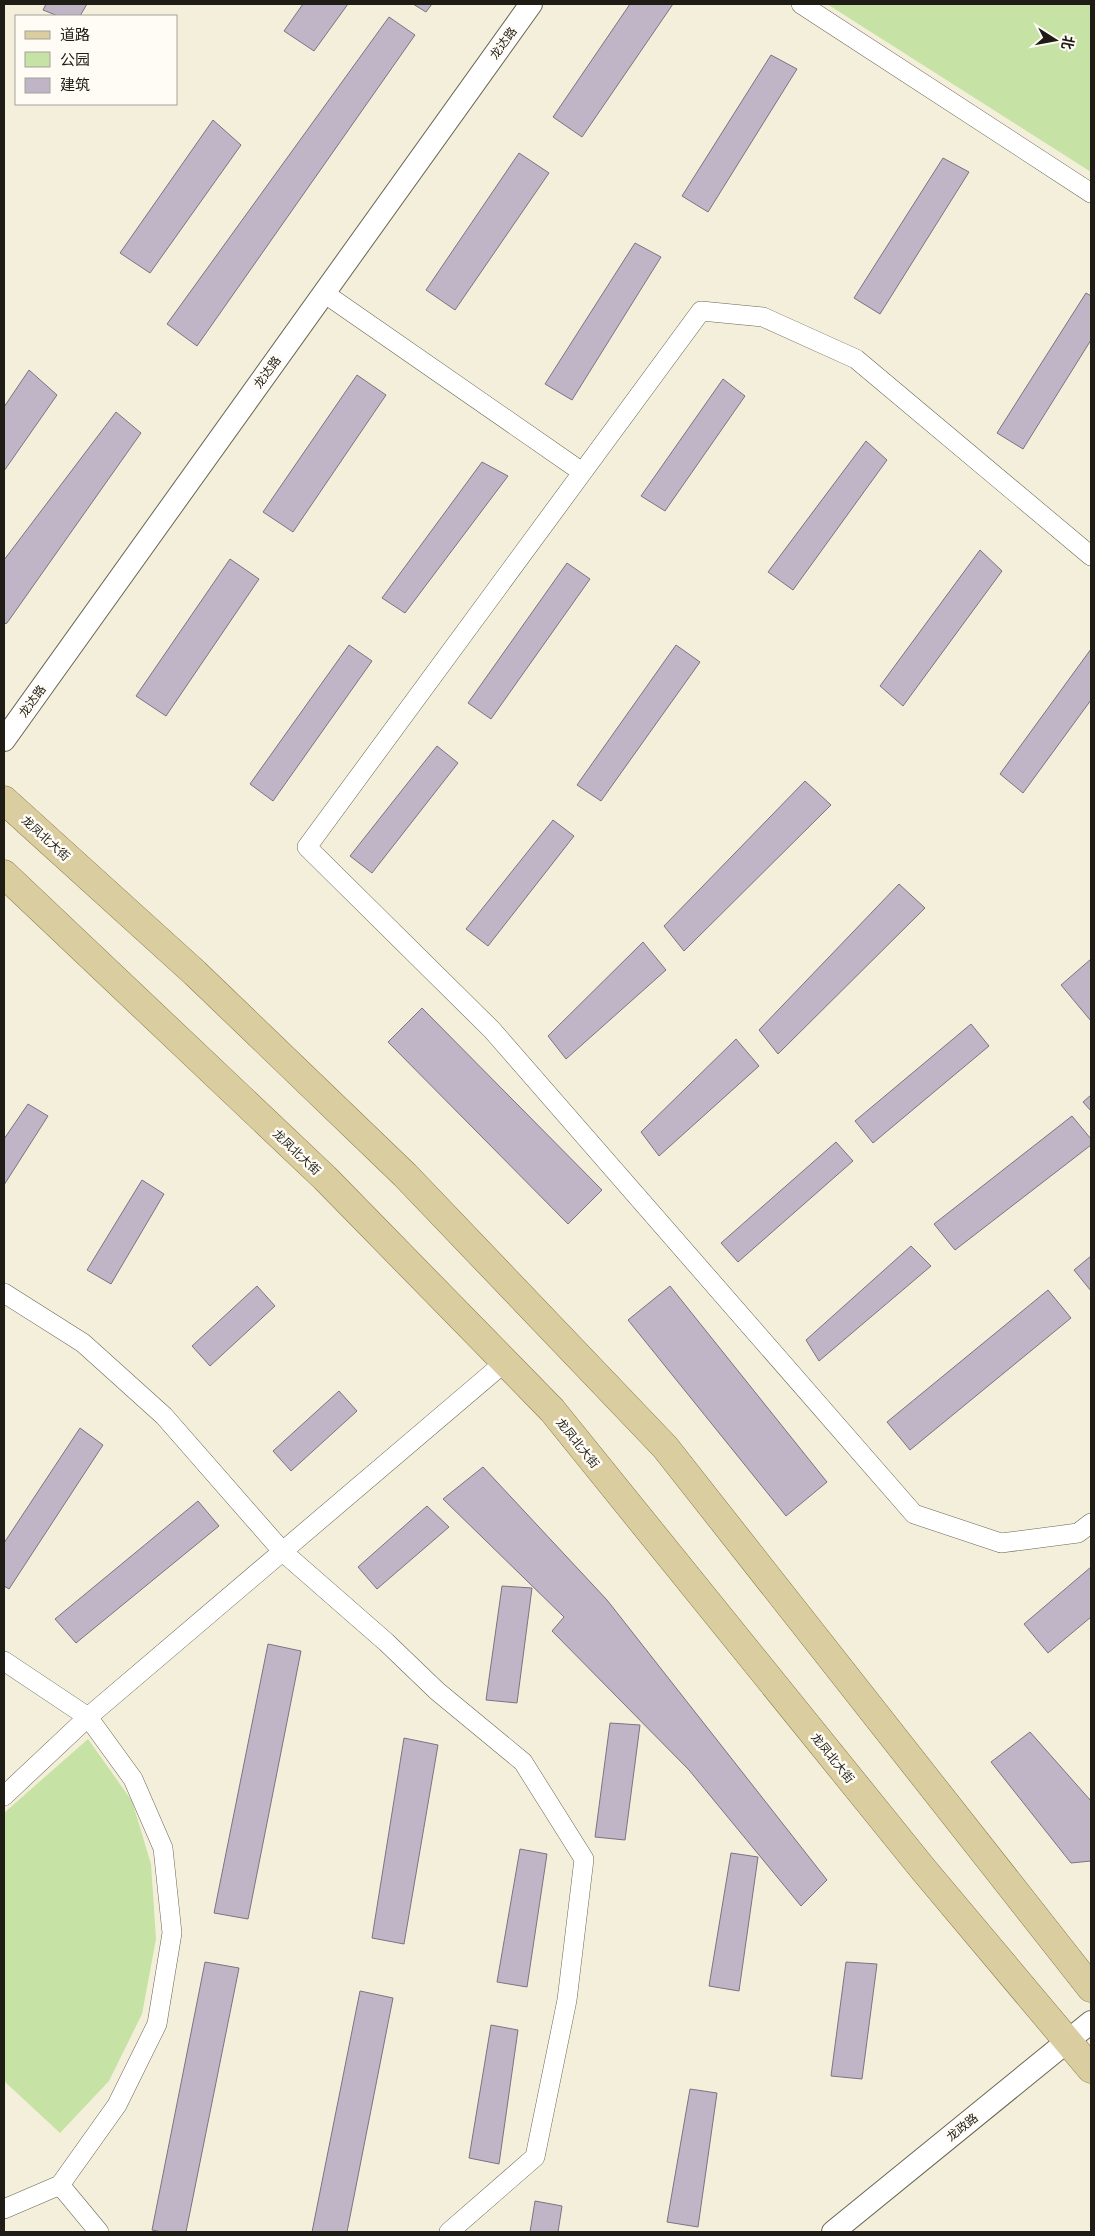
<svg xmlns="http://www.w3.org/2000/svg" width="1095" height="2236" font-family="'Titillium Web','Noto Sans SC',sans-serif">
	<rect width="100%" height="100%" fill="#f4efda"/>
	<path fill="#c6e2a4" d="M827,4H1091V172Z
		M88,1739L132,1801L151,1864L156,1939L142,2014L109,2081L60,2133L4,2081V1813Z"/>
	<path fill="#bfb5c7" stroke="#7c7383" d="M46,4H87L80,16H58L43,10Z
		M303,4H348L314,51L284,31Z
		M413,4H432L426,12Z
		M630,4H673L582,137L553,117Z
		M389,17L415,35L197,346L167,324Z
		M771,55L797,69L708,212L682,196Z
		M213,120L241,145L150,273L120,253Z
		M519,153L549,173L455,310L426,290Z
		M943,158L969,172L880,314L854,298Z
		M635,243L661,257L572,400L545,384Z
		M1086,293L1091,296V340L1023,449L997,433Z
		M29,370L57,395L4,471V407Z
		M357,375L386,395L293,532L263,512Z
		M723,379L745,396L665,511L641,496Z
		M116,412L141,433L7,623L4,624V560Z
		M866,441L887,460L793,590L768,572Z
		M482,462L508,476L405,613L382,598Z
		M980,550L1002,571L903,706L880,686Z
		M230,559L259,579L166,716L136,696Z
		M567,563L590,579L491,719L468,703Z
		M349,645L372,661L273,801L250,784Z
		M676,645L700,662L601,801L577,785Z
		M1091,649V700L1023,793L1000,774Z
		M437,746L458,763L372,873L350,856Z
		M805,781L831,805L684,951L664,926Z
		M553,820L574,836L488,946L466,929Z
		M899,884L925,908L778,1054L759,1030Z
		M643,942L666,970L566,1059L548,1036Z
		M1091,959V1021L1061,985Z
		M422,1008L602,1190L568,1224L388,1042Z
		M971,1024L989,1046L873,1143L855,1121Z
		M736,1039L759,1066L659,1156L641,1132Z
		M1091,1095V1111L1083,1102Z
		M28,1104L48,1116L4,1185V1139Z
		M1072,1116L1091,1139V1145L955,1250L934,1224Z
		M836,1142L853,1161L738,1262L721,1243Z
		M142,1180L164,1194L111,1284L87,1270Z
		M911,1246L931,1266L819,1361L806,1340Z
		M1091,1256V1291L1074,1270Z
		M257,1286L275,1306L210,1366L192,1346Z
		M670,1286L827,1482L786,1516L628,1320Z
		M1048,1290L1071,1318L910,1450L887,1422Z
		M339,1391L357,1411L291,1471L273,1451Z
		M80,1428L103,1445L9,1589L4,1586V1543Z
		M483,1467L607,1600L827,1880L801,1906L689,1770L552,1631L564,1617L443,1499Z
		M198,1501L219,1526L76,1643L55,1619Z
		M427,1506L449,1527L377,1589L358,1567Z
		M1091,1567V1617L1048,1653L1024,1624Z
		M502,1586L532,1588L517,1703L486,1700Z
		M268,1644L301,1651L248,1919L214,1913Z
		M610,1723L640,1725L625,1840L595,1837Z
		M1030,1732L1091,1801V1861L1071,1863L991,1762Z
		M404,1738L438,1745L404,1944L372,1938Z
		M520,1849L547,1854L527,1987L497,1982Z
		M731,1853L758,1857L739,1991L709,1986Z
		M205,1962L239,1968L186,2232H162L152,2230Z
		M846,1962L877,1964L862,2079L831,2076Z
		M360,1991L393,1998L347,2232H312Z
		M491,2025L518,2030L499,2164L469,2158Z
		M690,2089L717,2093L698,2227L667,2222Z
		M535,2201L562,2206L558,2232H530Z"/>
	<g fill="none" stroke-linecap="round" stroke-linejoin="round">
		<g stroke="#6a6654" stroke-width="20">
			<path id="minor" d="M801,4L1091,193
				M324,293L582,472
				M1091,556L856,359L763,317L701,311L307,847L492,1030L914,1514L1001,1543L1078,1533L1091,1523
				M4,1293L83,1343L164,1416L283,1552L386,1642L437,1691L523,1762L584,1859L567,2000L535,2157L449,2232
				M4,1661L88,1717L133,1779L163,1848L172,1933L157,2024L117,2105L60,2185L4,2209
				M4,1796L88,1717L505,1362
				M60,2185L99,2232"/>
		</g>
		<g stroke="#6a6654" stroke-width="24">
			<path id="tertiary" d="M4,740L531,4
				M833,2232L1091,2022"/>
		</g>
		<g stroke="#897a47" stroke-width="29">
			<path id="primary" d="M4,800L195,973L405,1175L665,1447L1091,1988
				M4,874L325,1178L552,1410L923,1869L1091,2069"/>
		</g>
		<use href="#minor" stroke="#fff" stroke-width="19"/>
		<use href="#tertiary" stroke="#fff" stroke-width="22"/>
		<use href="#primary" stroke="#dacea1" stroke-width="28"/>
	</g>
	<g text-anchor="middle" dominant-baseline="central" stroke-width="5" stroke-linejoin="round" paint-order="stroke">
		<g font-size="12" fill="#1e1c14" stroke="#fefcf4">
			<text transform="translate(503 43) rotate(-54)">龙达路</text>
			<text transform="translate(267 372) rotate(-54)">龙达路</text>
			<text transform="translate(32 701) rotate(-54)">龙达路</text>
			<text transform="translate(46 838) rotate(42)">龙凤北大街</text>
			<text transform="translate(297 1152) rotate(43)">龙凤北大街</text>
			<text transform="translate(578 1443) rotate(51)">龙凤北大街</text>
			<text transform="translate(833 1758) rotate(51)">龙凤北大街</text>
			<text transform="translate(962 2127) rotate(-39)">龙政路</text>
		</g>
	</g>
	<rect width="1095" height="2236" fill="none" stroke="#1e1c14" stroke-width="10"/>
	<rect x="15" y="15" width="162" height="90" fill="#fefcf4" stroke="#a4a29a"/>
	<rect x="25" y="31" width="25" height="8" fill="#dacea1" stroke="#a4a29a"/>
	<text x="60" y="40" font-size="15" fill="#1e1c14">道路</text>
	<rect x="25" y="52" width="25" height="15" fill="#c6e2a4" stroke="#a4a29a"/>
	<text x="60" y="65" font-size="15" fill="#1e1c14">公园</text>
	<rect x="25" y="78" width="25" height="15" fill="#bfb5c7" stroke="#a4a29a"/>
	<text x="60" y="90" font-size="15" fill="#1e1c14">建筑</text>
	<g transform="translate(1055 40) rotate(101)" stroke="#fefcf4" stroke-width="4" paint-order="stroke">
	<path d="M0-4L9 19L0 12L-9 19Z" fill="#1e1c14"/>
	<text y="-8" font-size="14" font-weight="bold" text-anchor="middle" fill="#1e1c14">北</text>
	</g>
</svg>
